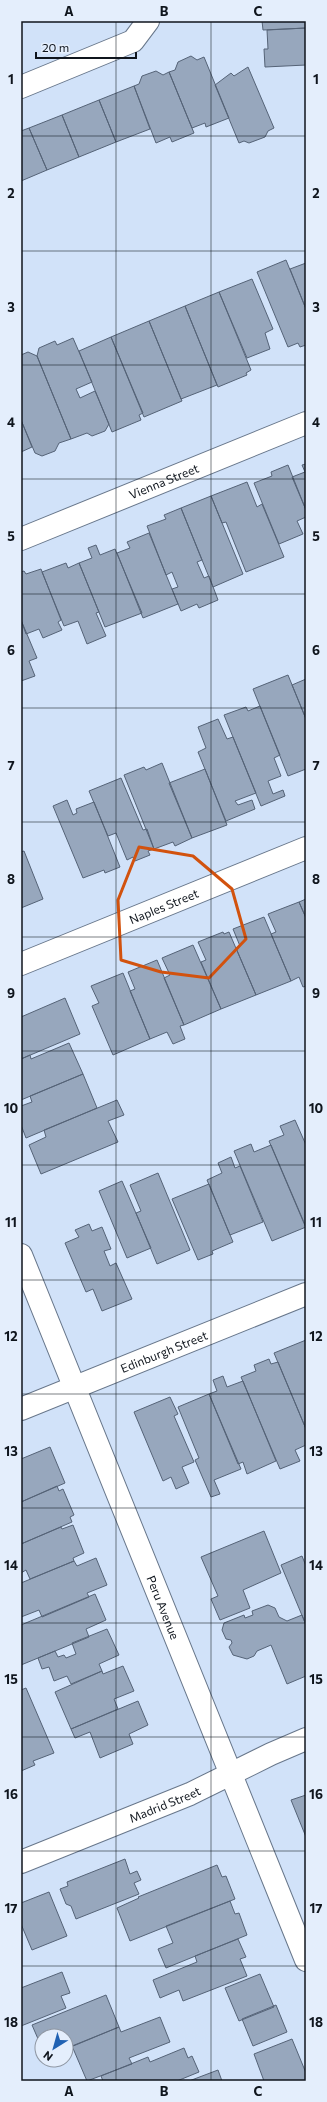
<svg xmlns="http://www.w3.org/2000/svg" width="327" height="2102" font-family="Commissioner,sans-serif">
	<rect width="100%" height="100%" fill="#d1e2f9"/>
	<path fill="#97a7bd" stroke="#556377" d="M262,21H306V28L263,30Z
		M306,28V65L265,67L264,49H268L267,30Z
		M191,56L197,60L204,57L229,118L206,127L205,123L192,128L169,72L175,70L178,62Z
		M248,67L274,128L268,131L265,137L249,143L244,141L239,143L215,85L231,73L234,76Z
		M156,71L163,75L169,72L194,133L172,142L170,137L156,143L134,86L139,84L142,76Z
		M134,86L150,129L116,142L99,100Z
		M99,100L116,142L79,157L62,115Z
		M62,115L79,157L47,170L29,128Z
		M29,128L47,170L21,181V131Z
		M286,260L306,309V345L300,347L298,343L288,347L257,272Z
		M306,263V309L290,269Z
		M252,279L273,329L265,333L270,349L247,358L219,292Z
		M219,292L251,370L246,373L247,375L218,387L185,306Z
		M185,306L217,385L181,399L149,321Z
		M149,321L182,401L144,417L111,337Z
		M111,337L143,413L139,415L141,420L112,432L79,351Z
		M73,338L92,382L76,389L80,398L95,391L109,424L105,431L92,436L87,433L71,439L37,356L39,348L55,341L57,345Z
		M28,352L37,356L71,439L59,443L55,451L42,456L35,453L21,420V355Z
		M21,420L32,447L21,452Z
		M306,464V510L292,477L305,472L302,465Z
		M288,465L306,510V517L297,521L303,534L279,544L254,483L272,476L271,472Z
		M247,482L257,507L262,504L284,557L246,572L226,522L222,523L211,496Z
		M211,496L243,574L213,587L181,508Z
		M181,508L202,560L197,562L204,578L209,576L218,600L199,608L197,604L181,611L172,589L178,587L172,572L166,575L147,526L166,519L164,515Z
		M149,533L178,604L143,618L117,553L130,548L127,542Z
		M96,545L100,555L115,549L142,613L105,627L79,563L92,558L88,548Z
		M66,563L68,568L79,563L99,612L96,613L106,636L87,644L78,621L64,626L42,572Z
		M41,569L61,620L58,622L62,630L43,638L39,629L26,634L21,620V572L24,571L26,574Z
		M21,620L37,658L29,661L35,676L21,681Z
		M288,675L306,719V769L288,776L253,689Z
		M306,679V719L292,685Z
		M260,706L280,755L274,758L281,776L268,781L273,794L283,790L285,796L261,806L224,715L246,707L248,711Z
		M218,719L227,739L233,737L256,793L235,801L238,805L252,800L255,809L226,821L198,752L206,748L198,727Z
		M162,763L192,838L175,846L173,842L154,849L124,775L144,767L146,770Z
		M205,769L227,825L192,838L169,783Z
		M121,778L143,830L147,829L154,849L148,851L150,855L135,861L133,857L127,860L116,833L108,836L89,791Z
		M67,800L73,815L77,813L76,809L94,802L120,867L105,873L104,870L83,878L53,806Z
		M24,851L43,899L21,908V852Z
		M306,899V918L299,902Z
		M299,902L306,918V986L303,987L299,977L291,981L271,934L276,932L268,914Z
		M264,917L291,981L256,995L236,948L240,946L233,929Z
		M223,932L224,934L229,932L256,995L221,1009L201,962L206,960L198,942Z
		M193,945L221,1009L184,1025L164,978L170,975L162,958Z
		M157,960L184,1025L180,1026L185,1039L173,1044L167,1032L150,1039L130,991L135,989L128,972Z
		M123,973L150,1039L113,1055L92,1006L99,1003L91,986Z
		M65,998L80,1034L21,1059V1017Z
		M69,1043L83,1074L21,1100V1059L30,1055L31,1059Z
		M83,1074L97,1108L26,1138L21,1125V1106L32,1102L30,1096Z
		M117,1100L124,1115L108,1121L118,1142L41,1174L29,1145L46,1137L44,1130Z
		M295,1120L306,1145V1228L269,1141L284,1135L280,1126Z
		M251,1144L254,1152L271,1145L306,1227L272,1241L234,1151Z
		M231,1157L235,1168L240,1166L263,1222L230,1235L207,1180L222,1173L218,1163Z
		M158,1173L190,1250L157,1264L136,1213L141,1211L130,1185Z
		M122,1181L151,1248L127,1258L99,1191Z
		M209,1184L233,1242L212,1251L213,1254L198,1260L172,1199Z
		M89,1224L92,1231L102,1227L111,1249L104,1251L110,1266L116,1263L132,1299L102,1311L93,1289L86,1292L65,1243L79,1237L75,1230Z
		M306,1340V1429L274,1353Z
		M269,1359L271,1364L278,1362L306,1429V1445L295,1450L300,1461L280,1469L241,1377L256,1371L254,1365Z
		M223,1376L227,1387L243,1381L276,1461L247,1474L243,1462L238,1464L209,1394L217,1391L213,1380Z
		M209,1394L241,1469L214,1480L220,1494L211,1497L195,1460L199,1458L178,1407Z
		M170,1397L178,1414L174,1416L194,1462L182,1467L189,1483L176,1489L171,1477L163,1481L134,1412Z
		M50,1447L65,1483L21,1502V1459Z
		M57,1486L59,1491L63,1489L74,1515L70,1517L72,1522L21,1544V1502Z
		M73,1525L84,1553L73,1558L74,1561L30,1579L26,1570L21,1573V1544L61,1527L62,1529Z
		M264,1531L281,1573L243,1590L250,1608L220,1620L211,1599L218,1596L201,1557Z
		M302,1556L306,1566V1625L281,1565Z
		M96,1558L107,1585L87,1593L89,1597L42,1617L39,1610L21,1617V1583L74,1561L77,1566Z
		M95,1594L106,1620L86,1629L89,1637L21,1665V1625Z
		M268,1605L275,1608L279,1617L287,1621L302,1615L306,1625V1676L287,1684L271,1645L257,1651L254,1656L247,1659L233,1655L229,1647L232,1643L231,1640L226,1639L222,1630L224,1623L244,1615L245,1618L253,1615L252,1611Z
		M107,1629L119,1655L99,1664L102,1671L71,1684L67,1676L54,1681L49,1667L42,1669L38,1658L55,1651L58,1657L64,1655L66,1658L76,1654L72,1643Z
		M123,1666L134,1691L114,1699L118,1709L71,1729L55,1692L102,1671L103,1674Z
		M26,1688L54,1753L33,1761L35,1765L21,1771V1690Z
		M138,1701L148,1725L129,1734L133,1744L100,1758L90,1732L75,1738L71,1729Z
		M306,1795V1837L291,1800Z
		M125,1859L130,1874L137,1871L141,1880L134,1883L139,1894L76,1919L71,1906L66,1904L60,1889L68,1886L67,1882Z
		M217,1865L222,1877L226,1876L235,1899L130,1941L117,1908L139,1898L138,1897Z
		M49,1892L67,1936L32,1950L21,1924V1903Z
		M230,1901L235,1914L239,1913L247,1935L166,1968L158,1949L173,1943L166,1926Z
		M238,1939L246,1957L240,1959L247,1976L183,2001L179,1990L160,1998L153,1980L197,1962L195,1956Z
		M62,1972L70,1993L61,1996L66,2008L21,2026V1988Z
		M260,1974L274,2007L239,2021L225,1988Z
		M106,1995L119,2027L66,2049V2036H42V2048L32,2025Z
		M276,2005L287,2032L253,2046L242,2019Z
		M160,2017L170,2042L129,2058L132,2064L87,2081L72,2046L119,2027L121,2032Z
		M292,2039L306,2073V2081H264L254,2054Z
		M184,2048L188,2058L192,2056L199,2072L177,2081H103L101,2076L148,2057L150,2062Z
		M218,2070L222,2081H189Z"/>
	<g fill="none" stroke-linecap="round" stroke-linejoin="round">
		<g stroke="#68778b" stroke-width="24">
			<g id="minor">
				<path d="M21,87L133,41L148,21"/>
				<path id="s1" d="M21,539L306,423"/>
				<path id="s2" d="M21,964L306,848"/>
				<path id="s3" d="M21,1255L306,1960"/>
				<path id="s4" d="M21,1409L306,1294"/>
				<path id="s5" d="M21,1862L190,1794L271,1754L306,1739"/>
			</g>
		</g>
		<use href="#minor" stroke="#fff" stroke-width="22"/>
	</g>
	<path fill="none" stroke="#d2520e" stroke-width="3" stroke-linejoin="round" d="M139,847L193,856L232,889L246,939L209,978L161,972L121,960L118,900Z"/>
	<path fill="none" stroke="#0f151d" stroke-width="1" stroke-opacity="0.55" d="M116,21V2081M211,21V2081M21,136H306M21,251H306M21,365H306M21,479H306M21,594H306M21,708H306M21,822H306M21,937H306M21,1051H306M21,1165H306M21,1280H306M21,1394H306M21,1508H306M21,1623H306M21,1737H306M21,1851H306M21,1966H306"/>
	<g text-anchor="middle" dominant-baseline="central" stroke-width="3" stroke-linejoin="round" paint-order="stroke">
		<g font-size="12" fill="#0f151d" stroke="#e4eefc">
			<text stroke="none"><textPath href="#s1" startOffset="154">Vienna Street</textPath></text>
			<text stroke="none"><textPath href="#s2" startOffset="154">Naples Street</textPath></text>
			<text stroke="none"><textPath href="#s4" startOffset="154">Edinburgh Street</textPath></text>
			<text stroke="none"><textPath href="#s3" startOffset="380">Peru Avenue</textPath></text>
			<text stroke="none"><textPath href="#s5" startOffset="155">Madrid Street</textPath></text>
		</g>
	</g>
	<rect width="327" height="2102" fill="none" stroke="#e4eefc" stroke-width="44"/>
	<g transform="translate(54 2048) rotate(217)"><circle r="19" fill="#e4eefc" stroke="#8f97a3"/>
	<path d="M0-3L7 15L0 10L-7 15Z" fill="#2062b3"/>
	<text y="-6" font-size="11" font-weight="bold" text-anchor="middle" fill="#0f151d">N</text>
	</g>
	<path d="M36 52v6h100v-6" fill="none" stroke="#0f151d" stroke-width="2"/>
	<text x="42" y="52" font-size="12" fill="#0f151d" stroke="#e4eefc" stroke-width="3" paint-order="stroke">20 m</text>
	<rect x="22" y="22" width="283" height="2058" fill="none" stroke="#0f151d" stroke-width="1.5"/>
	<g font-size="13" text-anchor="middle" font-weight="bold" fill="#0f151d">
		<text x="69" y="16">A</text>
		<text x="164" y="16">B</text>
		<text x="258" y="16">C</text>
		<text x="11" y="84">1</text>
		<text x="316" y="84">1</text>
		<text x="11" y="198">2</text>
		<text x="316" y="198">2</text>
		<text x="11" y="312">3</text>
		<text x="316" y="312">3</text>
		<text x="11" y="427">4</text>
		<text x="316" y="427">4</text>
		<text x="11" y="541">5</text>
		<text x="316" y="541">5</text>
		<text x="11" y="655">6</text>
		<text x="316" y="655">6</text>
		<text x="11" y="770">7</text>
		<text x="316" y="770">7</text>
		<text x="11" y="884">8</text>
		<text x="316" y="884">8</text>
		<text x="11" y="998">9</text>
		<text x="316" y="998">9</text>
		<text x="11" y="1113">10</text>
		<text x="316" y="1113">10</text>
		<text x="11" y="1227">11</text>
		<text x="316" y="1227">11</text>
		<text x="11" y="1341">12</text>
		<text x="316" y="1341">12</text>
		<text x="11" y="1456">13</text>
		<text x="316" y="1456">13</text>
		<text x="11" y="1570">14</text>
		<text x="316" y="1570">14</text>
		<text x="11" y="1684">15</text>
		<text x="316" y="1684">15</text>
		<text x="11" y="1799">16</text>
		<text x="316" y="1799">16</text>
		<text x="11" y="1913">17</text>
		<text x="316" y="1913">17</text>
		<text x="11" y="2027">18</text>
		<text x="316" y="2027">18</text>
		<text x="69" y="2096">A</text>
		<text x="164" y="2096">B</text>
		<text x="258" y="2096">C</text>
	</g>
</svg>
